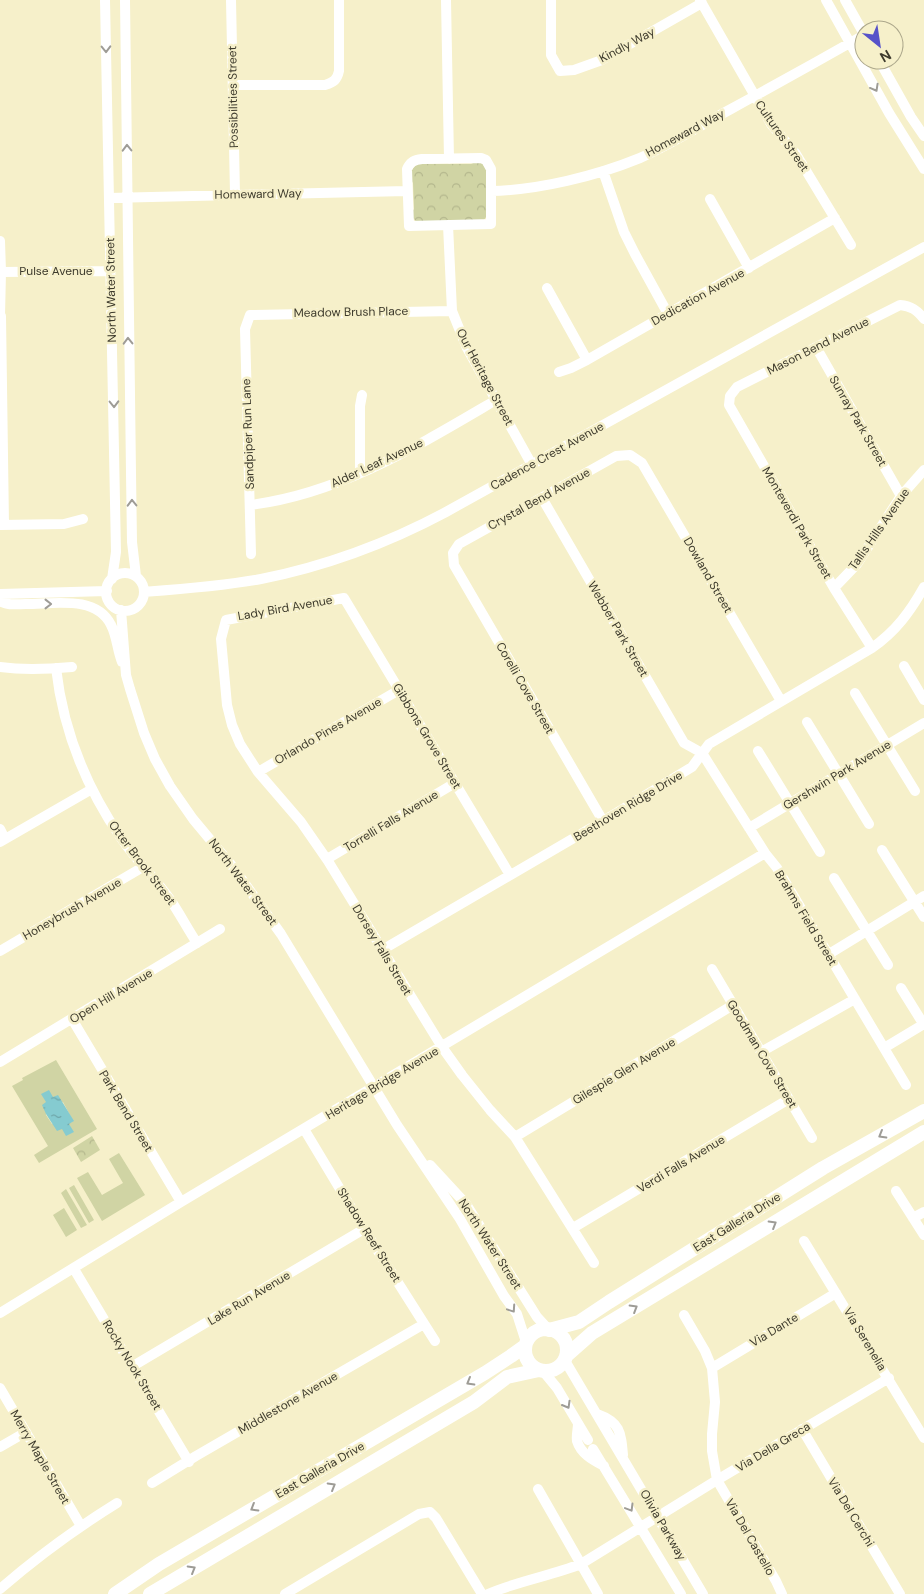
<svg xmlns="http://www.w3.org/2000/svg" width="924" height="1594" font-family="'DM Sans',sans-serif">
	<defs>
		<pattern id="park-crowns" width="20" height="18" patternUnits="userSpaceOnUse" patternTransform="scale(1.25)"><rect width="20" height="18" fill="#d0d4a4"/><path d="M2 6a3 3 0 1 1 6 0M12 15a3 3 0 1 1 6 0" fill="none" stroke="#b4b78d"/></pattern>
		<pattern id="water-ripples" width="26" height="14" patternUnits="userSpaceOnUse" patternTransform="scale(1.25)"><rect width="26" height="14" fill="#85cbd0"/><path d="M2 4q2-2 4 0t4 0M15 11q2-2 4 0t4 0" fill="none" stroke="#6ea6a9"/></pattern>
	</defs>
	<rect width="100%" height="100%" fill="#f6f0ca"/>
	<path fill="url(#park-crowns)" d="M476,162L482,163L486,169V209L488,214L484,220L418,223L413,218L411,213L414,209L413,183C408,176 411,169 417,164H471Z
		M92,1136L100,1150L81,1162L73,1148Z"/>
	<path fill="#d0d4a4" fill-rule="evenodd" d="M56,1060L97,1129L39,1163L34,1155L48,1146L12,1086L23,1080L22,1078ZM46,1102H63L73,1121L69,1124H52L46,1115Z
		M119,1153L145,1195L102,1221L77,1178L88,1172L102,1195L123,1183L109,1159Z
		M74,1185L94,1220L89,1223L69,1188Z
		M66,1189L87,1225L81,1228L61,1193Z
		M64,1208L77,1230L66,1237L53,1215Z"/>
	<path fill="url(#water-ripples)" d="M49,1090L53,1097L58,1095L74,1121L69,1124L74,1132L66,1136L62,1129L57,1131L46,1114L42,1105L46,1102L41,1094Z"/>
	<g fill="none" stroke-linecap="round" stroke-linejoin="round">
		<path stroke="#fff" stroke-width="10" d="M105,0L116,552L112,579
			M125,0L131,473L132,542L136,576
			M231,0L235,194
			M446,0L449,159
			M551,0V55L560,71L574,70L602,60L702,3
			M700,0L771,124L796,154L851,245
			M826,0L889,113L924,169
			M845,0L864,34
			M879,60L911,117L924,136
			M233,85H325C334,82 337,80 339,71V0
			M481,158L486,160L491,169V224L409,226L407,169C410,162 414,160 422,159Z
			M603,171L624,232L635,254L668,314
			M491,191C539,190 596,176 640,158C670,145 701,125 731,109C775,85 820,60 864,35
			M109,198L407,191
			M710,199L749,268
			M448,225L452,311L467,348L532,465
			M0,241L1,272L111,271
			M547,288L587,360
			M0,316L1,272
			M1,316L4,525
			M816,347L901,496
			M559,372L571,368L587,360L835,218
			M360,473V406L362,395
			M542,498L684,743L702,753L765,853L777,868L906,1085
			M250,505C340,494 419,445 496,400
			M0,525L64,524L83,519
			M251,554L245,329L250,315L452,311
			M106 592a19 19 0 1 1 38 0a19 19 0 1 1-38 0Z
			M834,588L857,564L901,496L924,470
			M144,592C183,589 223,586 261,579C326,566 388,543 446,512L924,247
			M0,594L107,591
			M0,601C7,606 18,604 26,604C54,604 96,595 111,625C117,636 117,650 122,662
			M121,610L126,675L130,689L144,733L155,759L170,786L193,819L233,867L281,934L397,1125L460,1219L504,1296L517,1314L526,1342
			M872,648L834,588L729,405L730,396L737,387L900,305C911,306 917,310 924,319
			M904,666L924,700
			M0,667C23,670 49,669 72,667
			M56,668C63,730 86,787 121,838C135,859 154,877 169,898C179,912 187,928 197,943
			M855,693L915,791
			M807,722L869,824
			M758,751L820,852
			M258,772L399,690
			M603,821L454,565L453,553L459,544L616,456L630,455L642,463L781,701
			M749,828L924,723
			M0,829L5,839
			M0,842L92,789
			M882,850L924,917
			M327,859L455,783
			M510,875L344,598L226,620L221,639L227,705L232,725L240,744L258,772L301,822L328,861L442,1047L462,1075L490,1110L515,1137L594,1263
			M834,878L888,965
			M382,950L603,821L692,767L709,744L872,648C896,631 910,612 924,587
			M0,951L143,867
			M829,954L924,896
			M712,969L812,1138
			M901,988L924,1025
			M72,1019L181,1202
			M884,1048L924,1024
			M761,1052L855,999
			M0,1062L220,929
			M304,1129L364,1229L435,1341
			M515,1137L733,1005
			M430,1165L466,1204L537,1317L548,1329
			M896,1191L924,1235
			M913,1218L924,1212
			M573,1228L789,1099
			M804,1241L924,1438
			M74,1269L189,1462
			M0,1313L181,1202L765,853
			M684,1315L705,1351L712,1368L715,1402L712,1434V1451L717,1480L776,1581L782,1594
			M564,1359L703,1594
			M133,1366L364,1229
			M712,1368L836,1293
			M543,1371L557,1388L588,1440
			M0,1388L81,1526
			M597,1414C620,1422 621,1432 623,1455
			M578,1424C578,1429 576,1436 577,1441C581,1454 593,1460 604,1466
			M802,1429L900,1594
			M0,1447L26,1432
			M593,1449L681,1594
			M152,1483L196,1456L424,1324
			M538,1489L598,1594
			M0,1589C37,1557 75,1529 117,1503
			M285,1594L419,1514L430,1512L436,1518L482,1594
			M488,1594C518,1581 550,1576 581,1564L717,1480L889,1378"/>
		<path stroke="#fff" stroke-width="14" d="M525 1350a21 21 0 1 1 42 0a21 21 0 1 1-42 0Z
			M549,1330L579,1322L609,1302L823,1168L924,1111
			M566,1356L592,1333L924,1132
			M115,1594L159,1564L485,1373L511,1356L525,1346
			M150,1594L474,1402L507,1377L539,1370"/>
	</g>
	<defs><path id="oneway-chevron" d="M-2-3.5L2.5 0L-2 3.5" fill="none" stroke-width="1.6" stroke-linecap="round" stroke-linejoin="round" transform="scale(1.25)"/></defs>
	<g stroke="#9e9c96">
		<use href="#oneway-chevron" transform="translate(106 49) rotate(89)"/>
		<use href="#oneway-chevron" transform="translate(875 88) rotate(61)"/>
		<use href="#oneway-chevron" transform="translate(127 148) rotate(-91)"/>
		<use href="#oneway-chevron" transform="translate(128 341) rotate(-91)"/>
		<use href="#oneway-chevron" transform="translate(114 404) rotate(89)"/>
		<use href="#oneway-chevron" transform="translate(132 503) rotate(-91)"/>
		<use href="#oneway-chevron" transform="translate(48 604)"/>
		<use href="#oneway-chevron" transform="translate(882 1135) rotate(150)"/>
		<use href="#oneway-chevron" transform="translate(773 1224) rotate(-31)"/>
		<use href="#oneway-chevron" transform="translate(634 1308) rotate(-31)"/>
		<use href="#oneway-chevron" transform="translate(512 1309) rotate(56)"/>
		<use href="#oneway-chevron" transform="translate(470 1382) rotate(150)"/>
		<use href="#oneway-chevron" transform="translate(567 1405) rotate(60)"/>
		<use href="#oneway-chevron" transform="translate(332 1486) rotate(-30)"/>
		<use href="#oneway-chevron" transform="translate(254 1508) rotate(149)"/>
		<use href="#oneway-chevron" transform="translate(630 1508) rotate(59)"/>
		<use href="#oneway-chevron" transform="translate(192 1569) rotate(-30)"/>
	</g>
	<g text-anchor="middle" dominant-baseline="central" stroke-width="5" stroke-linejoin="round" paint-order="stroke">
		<g font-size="12" fill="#3d3a2c" stroke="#f6f0ca">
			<text transform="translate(627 45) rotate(-28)">Kindly Way</text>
			<text transform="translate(233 97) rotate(-91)">Possibilities Street</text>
			<text transform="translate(685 133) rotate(-28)">Homeward Way</text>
			<text transform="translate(782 136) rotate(55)">Cultures Street</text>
			<text transform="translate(258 194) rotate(-1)">Homeward Way</text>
			<text x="56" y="271">Pulse Avenue</text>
			<text transform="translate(111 290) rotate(-91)">North Water Street</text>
			<text transform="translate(698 297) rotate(-29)">Dedication Avenue</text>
			<text transform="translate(351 312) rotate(-1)">Meadow Brush Place</text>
			<text transform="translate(818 346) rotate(-27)">Mason Bend Avenue</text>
			<text transform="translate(485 377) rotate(62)">Our Heritage Street</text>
			<text transform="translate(858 421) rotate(60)">Sunray Park Street</text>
			<text transform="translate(248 434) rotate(-92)">Sandpiper Run Lane</text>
			<text transform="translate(547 456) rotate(-29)">Cadence Crest Avenue</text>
			<text transform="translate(377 463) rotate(-25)">Alder Leaf Avenue</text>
			<text transform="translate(539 499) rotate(-29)">Crystal Bend Avenue</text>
			<text transform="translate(797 523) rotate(60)">Monteverdi Park Street</text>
			<text transform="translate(879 529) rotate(-55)">Tallis Hills Avenue</text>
			<text transform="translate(708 575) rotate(60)">Dowland Street</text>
			<text transform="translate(285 608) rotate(-10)">Lady Bird Avenue</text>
			<text transform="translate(618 629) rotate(60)">Webber Park Street</text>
			<text transform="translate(525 688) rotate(60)">Corelli Cove Street</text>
			<text transform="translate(328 731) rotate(-30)">Orlando Pines Avenue</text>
			<text transform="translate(427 736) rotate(59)">Gibbons Grove Street</text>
			<text transform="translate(837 775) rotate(-31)">Gershwin Park Avenue</text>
			<text transform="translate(628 806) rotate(-31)">Beethoven Ridge Drive</text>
			<text transform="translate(391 821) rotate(-31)">Torrelli Falls Avenue</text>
			<text transform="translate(142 863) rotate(53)">Otter Brook Street</text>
			<text transform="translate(243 882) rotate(53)">North Water Street</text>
			<text transform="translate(72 909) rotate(-30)">Honeybrush Avenue</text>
			<text transform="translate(806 918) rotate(59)">Brahms Field Street</text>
			<text transform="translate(382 950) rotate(59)">Dorsey Falls Street</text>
			<text transform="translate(111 996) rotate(-31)">Open Hill Avenue</text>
			<text transform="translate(762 1054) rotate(59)">Goodman Cove Street</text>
			<text transform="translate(624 1071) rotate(-31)">Gilespie Glen Avenue</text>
			<text transform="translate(382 1083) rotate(-31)">Heritage Bridge Avenue</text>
			<text transform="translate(126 1111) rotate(59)">Park Bend Street</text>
			<text transform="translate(681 1164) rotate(-31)">Verdi Falls Avenue</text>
			<text transform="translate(737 1222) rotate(-32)">East Galleria Drive</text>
			<text transform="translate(369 1235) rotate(58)">Shadow Reef Street</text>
			<text transform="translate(490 1244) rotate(57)">North Water Street</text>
			<text transform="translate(249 1298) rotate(-31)">Lake Run Avenue</text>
			<text transform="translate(774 1330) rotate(-31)">Via Dante</text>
			<text transform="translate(865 1339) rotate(59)">Via Serenelia</text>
			<text transform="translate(132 1365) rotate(59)">Rocky Nook Street</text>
			<text transform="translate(288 1403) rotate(-30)">Middlestone Avenue</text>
			<text transform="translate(773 1447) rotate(-31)">Via Della Greca</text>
			<text transform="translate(40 1457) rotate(60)">Merry Maple Street</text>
			<text transform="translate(320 1470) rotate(-30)">East Galleria Drive</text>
			<text transform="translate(851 1512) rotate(59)">Via Del Cerchi</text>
			<text transform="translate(663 1525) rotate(60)">Olivia Parkway</text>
			<text transform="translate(750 1537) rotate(60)">Via Del Castello</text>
		</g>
	</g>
	<g transform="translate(879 45) rotate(150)"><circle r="24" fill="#f6f0ca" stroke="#aca78b"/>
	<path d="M0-4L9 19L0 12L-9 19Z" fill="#5752c9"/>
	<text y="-8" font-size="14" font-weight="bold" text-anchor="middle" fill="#3d3a2c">N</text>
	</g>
</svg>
